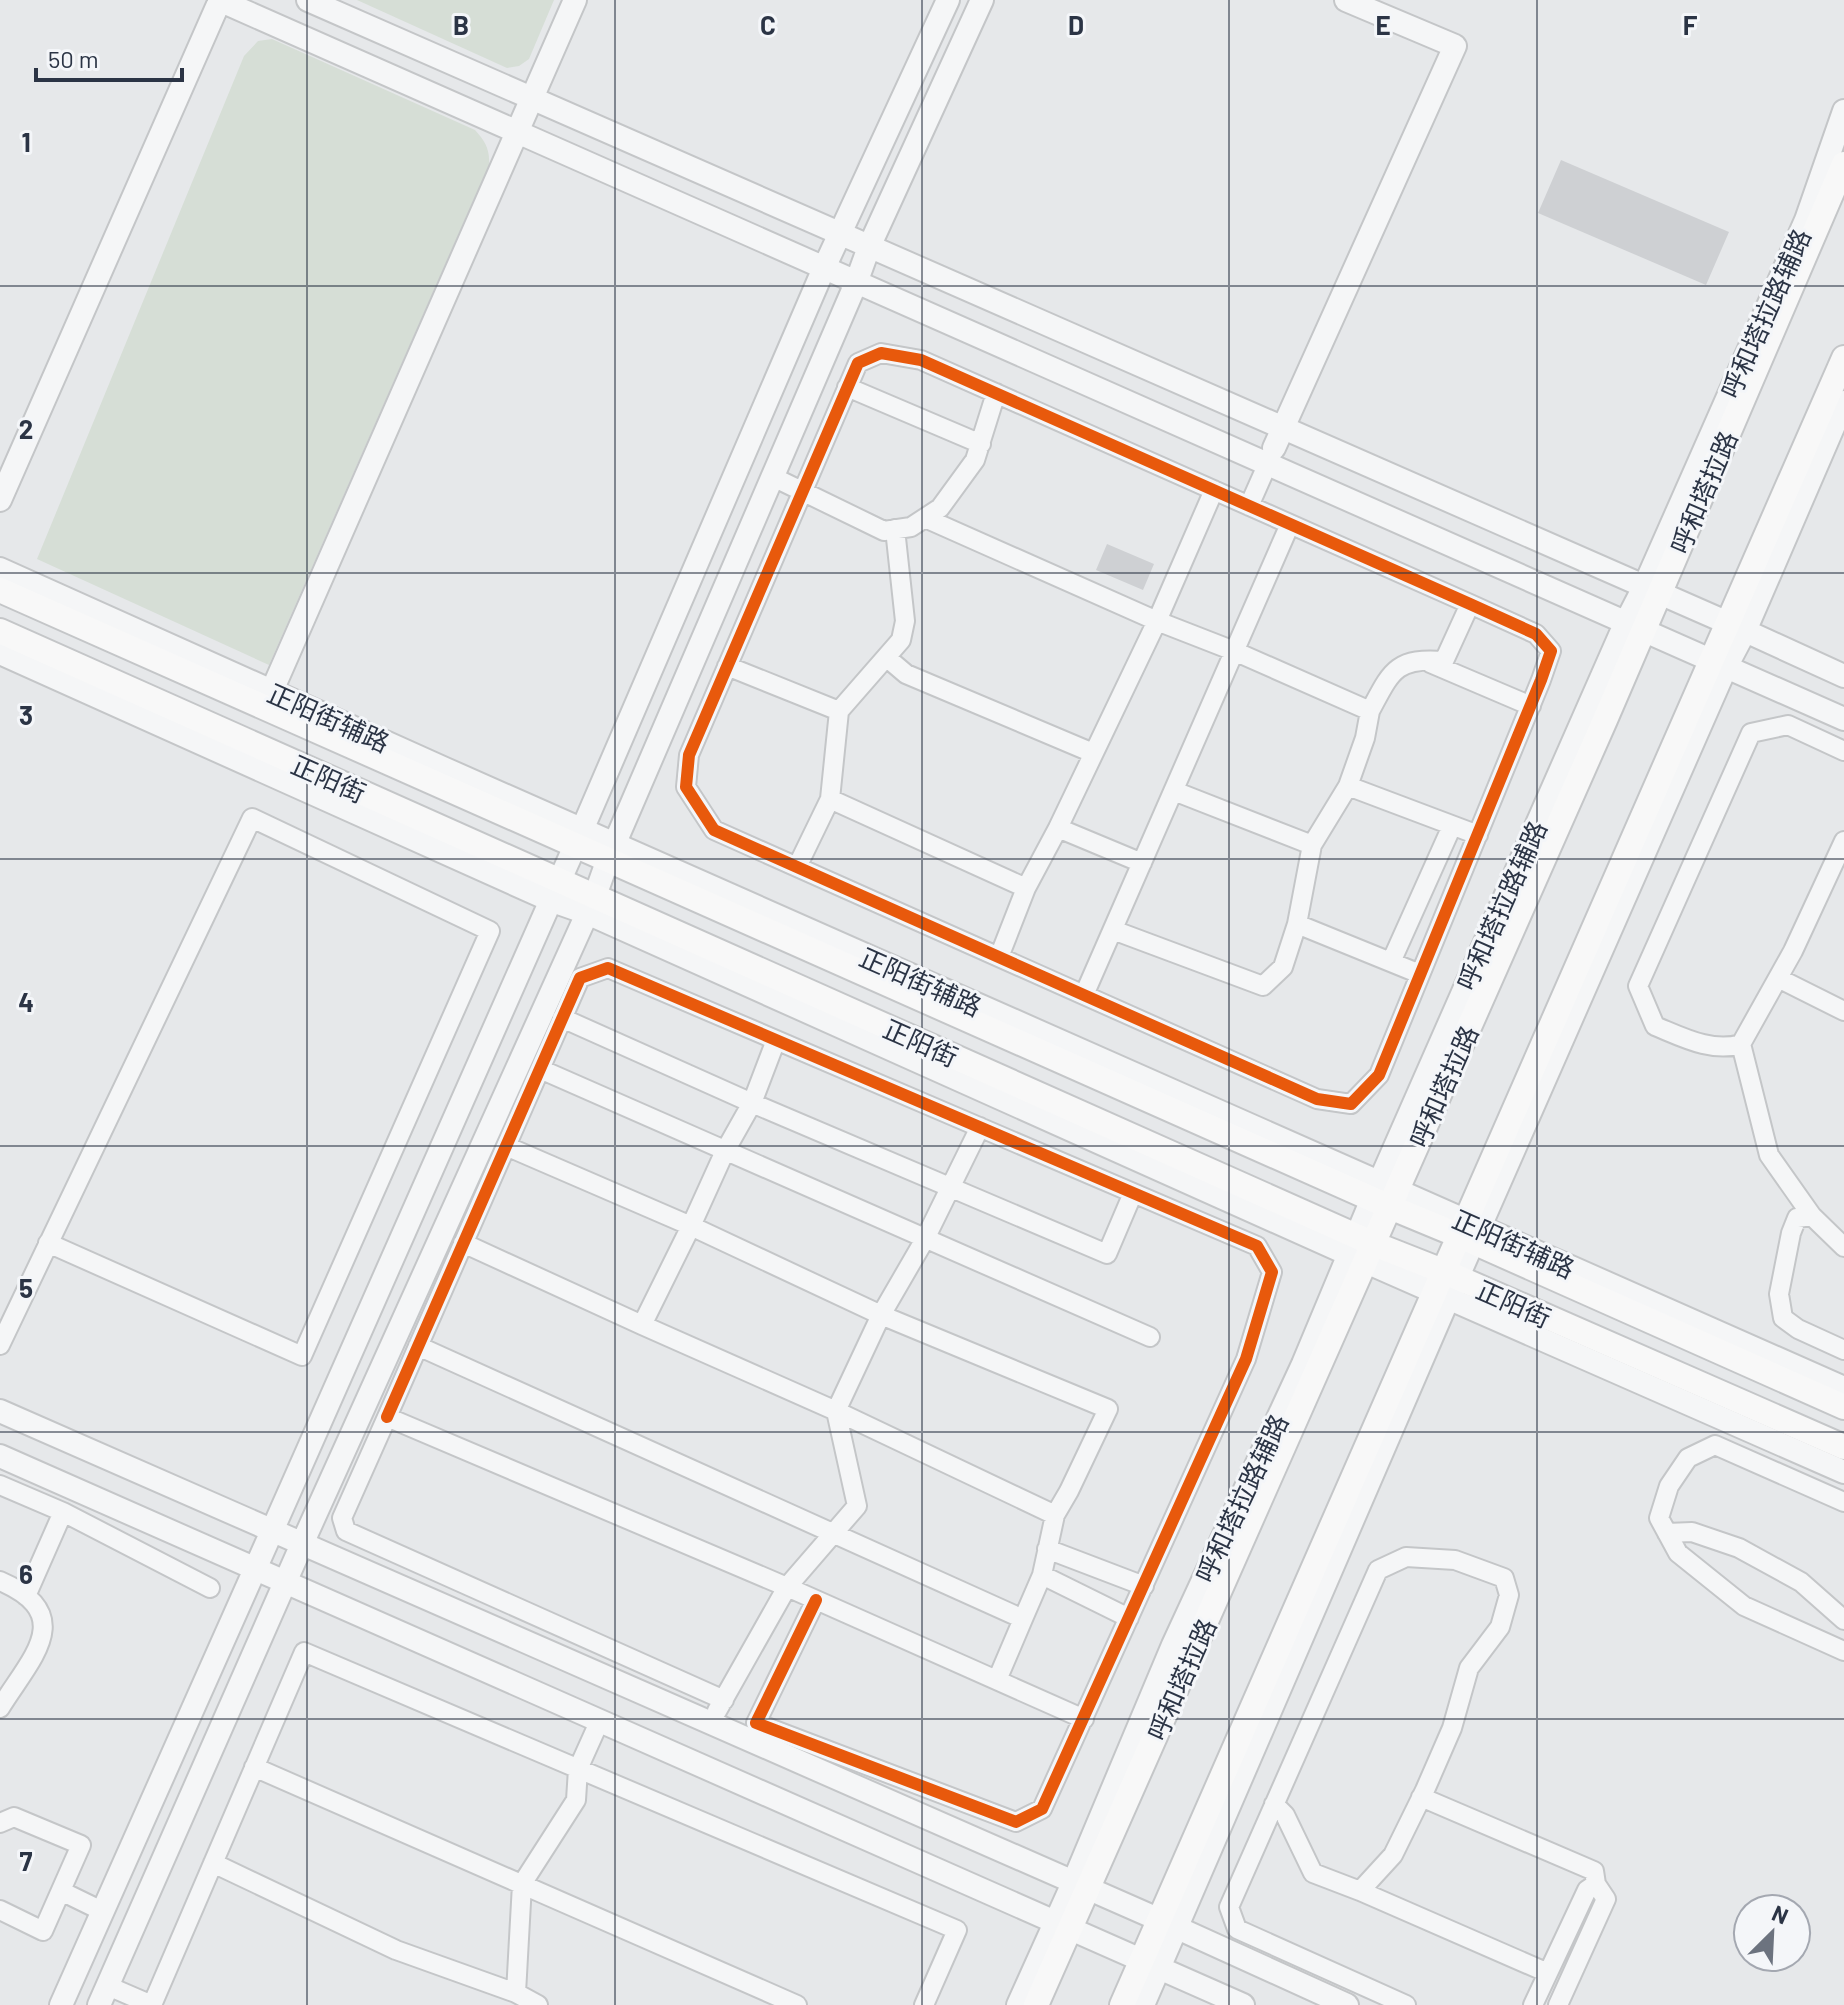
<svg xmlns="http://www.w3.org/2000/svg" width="1844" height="2005" font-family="Barlow,'Noto Sans SC',sans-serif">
	<rect width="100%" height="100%" fill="#e6e8ea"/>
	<path fill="#d6ded6" d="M357,0H554L529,59L519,66L507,68Z
		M272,39L475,130C485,141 490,149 489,165L269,665L37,559L244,56L258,41Z"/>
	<path fill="#ced0d3" d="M1561,160L1729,232L1706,285L1538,213Z
		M1107,544L1154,564L1143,590L1096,570Z"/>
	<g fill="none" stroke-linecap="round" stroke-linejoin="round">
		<g stroke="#c4c6c8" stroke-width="22">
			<path id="minor" d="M881,353L921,360L1470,604L1536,634L1551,651L1541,680L1379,1075L1351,1104L1317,1099L714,830L686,787L689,755L858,363Z
				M847,387L981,444
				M773,477L884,531L911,527L940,508L975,460L996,393
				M1249,506L1272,454
				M925,518L1157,621L1234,651L1370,711C1391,672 1395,657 1444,661L1470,604
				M886,657L906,674L1093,753
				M1430,663L1531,706
				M727,666L839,711
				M1370,711L1365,738L1348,786L1478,835
				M1844,751L1788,725L1751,733L1638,986L1655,1026C1682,1037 1712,1053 1741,1044L1793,951L1844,841
				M1348,786L1312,845L1297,924L1420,974
				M1174,791L1312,845
				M830,799L1026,888
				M1058,828L1142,863
				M797,867L830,799L839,711L901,640L905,621L895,529
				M1113,930L1263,986L1283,967L1297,924
				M999,957L1026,888L1058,828L1157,621L1214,490
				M1391,962L1452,826
				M1778,978L1844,1011
				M1084,995L1290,524
				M562,1018L752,1103L1107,1254L1133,1193
				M1741,1044L1769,1155L1812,1216L1844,1247
				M540,1069L1150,1337
				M506,1146L691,1226L725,1151L752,1103L776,1040
				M1812,1216L1797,1218L1791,1233L1779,1294L1783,1318L1798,1329L1844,1350
				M463,1243L642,1325L836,1411L1055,1515L1042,1575L1023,1619
				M642,1325L691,1226L881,1315L1108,1409L1069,1491L1055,1515
				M0,1345L252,818L490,931L302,1356L48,1243
				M418,1346L1023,1619L997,1680
				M387,1417L580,978L608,968L1257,1246L1272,1272L1246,1359L1042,1809L1016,1822L756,1723L816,1600
				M0,1485L63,1512L210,1588
				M1844,1502L1715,1445L1688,1458L1669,1486L1659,1518L1678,1553L1744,1606L1844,1651
				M1667,1533L1692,1532L1739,1548L1801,1582L1844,1620
				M1047,1549L1144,1586
				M1042,1575L1129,1618
				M0,1581C79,1615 30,1659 0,1708
				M26,1596L63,1512
				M724,1700L346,1531L342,1518L387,1417L787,1587L1084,1719
				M717,1711L787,1587L857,1506L836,1411L881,1315L925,1239L980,1127
				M254,1767L797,2005
				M1421,1797L1594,1871L1596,1884
				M1274,1804L1285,1815L1313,1873L1360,1891L1393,1855L1425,1790L1452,1728L1469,1668L1500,1627L1509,1595L1504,1578L1455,1560L1406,1557L1378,1570L1229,1907L1237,1929L1406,2005
				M0,1823L14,1817L81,1845L43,1931L0,1910
				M213,1863L396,1950L516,1993L538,2005
				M61,1891L102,1911
				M1360,1891L1548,1973
				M108,1986L152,2005
				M516,1993L522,1884L576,1800L578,1769L600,1720
				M152,2005L304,1652L957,1930L924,2005
				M1533,2005L1587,1890L1596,1884L1606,1899L1558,2005"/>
		</g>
		<g stroke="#c4c6c8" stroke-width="26">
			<path id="tertiary" d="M219,0L1844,719
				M308,0L1728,623L1844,676
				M1274,448L1455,46L1346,0
				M0,500L220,0
				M0,569C613,846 1229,1117 1844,1388
				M0,653L550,900L587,913L1366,1262L1844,1472
				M267,702L575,0
				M0,1411L1160,1920L1347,2005
				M0,1456L1243,2005
				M61,2005L272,1531L582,830L824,268L948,0
				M99,2005L302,1544L595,896L608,859L856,283L869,247L982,0
				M1018,2005L1073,1883L1173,1645L1303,1364L1372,1199L1625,624L1644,587L1806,220L1844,111
				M1143,2005L1449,1297L1726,667L1745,631L1844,402"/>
		</g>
		<g stroke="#c4c6c8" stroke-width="28">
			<path id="secondary" d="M0,590L1390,1207L1460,1236L1844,1407
				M0,631L1374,1244L1445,1272L1844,1447
				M1036,2005L1605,720L1844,164
				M1122,2005L1844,358"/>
		</g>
		<use href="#minor" stroke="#f5f6f7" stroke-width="18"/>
		<use href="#tertiary" stroke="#f5f6f7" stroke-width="22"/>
		<use href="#secondary" stroke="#f8f8f8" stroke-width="24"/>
		<g stroke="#f4f6f9" stroke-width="17">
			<path id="cycleway" d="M881,353L921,360L1470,604L1536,634L1551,651L1541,680L1379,1075L1351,1104L1317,1099L714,830L686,787L689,755L858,363Z
				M387,1417L580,978L608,968L1257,1246L1272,1272L1246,1359L1042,1809L1016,1822L756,1723L816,1600"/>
		</g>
		<use href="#cycleway" stroke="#e8590c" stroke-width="12"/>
	</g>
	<path fill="none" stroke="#2b3445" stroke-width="2" stroke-opacity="0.55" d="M307,0V2005M615,0V2005M922,0V2005M1229,0V2005M1537,0V2005M0,286H1844M0,573H1844M0,859H1844M0,1146H1844M0,1432H1844M0,1719H1844"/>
	<g text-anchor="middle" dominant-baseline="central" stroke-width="6" stroke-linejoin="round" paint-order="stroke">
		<g font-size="26" fill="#2b3445" stroke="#f4f6f9">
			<text transform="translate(1765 313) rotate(-66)">呼和塔拉路辅路</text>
			<text transform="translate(1703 492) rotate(-67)">呼和塔拉路</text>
			<text transform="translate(329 717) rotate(24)">正阳街辅路</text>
			<text transform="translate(329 778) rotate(24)">正阳街</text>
			<text transform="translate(1501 905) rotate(-66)">呼和塔拉路辅路</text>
			<text transform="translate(921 981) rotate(24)">正阳街辅路</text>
			<text transform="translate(921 1042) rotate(24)">正阳街</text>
			<text transform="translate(1443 1086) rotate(-66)">呼和塔拉路</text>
			<text transform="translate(1514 1243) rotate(24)">正阳街辅路</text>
			<text transform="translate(1514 1303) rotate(24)">正阳街</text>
			<text transform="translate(1241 1498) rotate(-65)">呼和塔拉路辅路</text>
			<text transform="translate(1181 1679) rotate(-66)">呼和塔拉路</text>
		</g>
	</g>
	<g font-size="26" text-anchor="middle" font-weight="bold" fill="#2b3445" stroke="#f4f6f9" stroke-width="6" stroke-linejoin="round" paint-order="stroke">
		<text x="461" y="35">B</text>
		<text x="768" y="35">C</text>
		<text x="1076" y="35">D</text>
		<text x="1383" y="35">E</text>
		<text x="1690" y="35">F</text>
		<text x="26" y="152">1</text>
		<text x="26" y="439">2</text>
		<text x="26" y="725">3</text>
		<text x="26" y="1012">4</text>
		<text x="26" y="1298">5</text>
		<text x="26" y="1584">6</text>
		<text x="26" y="1871">7</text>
	</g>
	<g transform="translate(1772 1933) rotate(24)"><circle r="38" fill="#f4f6f9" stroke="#a4a8b1" stroke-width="2"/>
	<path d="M0-6L14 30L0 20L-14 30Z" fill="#6c737f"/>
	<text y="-12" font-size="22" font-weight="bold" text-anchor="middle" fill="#2b3445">N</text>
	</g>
	<path d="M36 68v12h146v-12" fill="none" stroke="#2b3445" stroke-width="4"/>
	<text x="48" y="68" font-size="24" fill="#2b3445" stroke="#f4f6f9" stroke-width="6" paint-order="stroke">50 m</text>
</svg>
